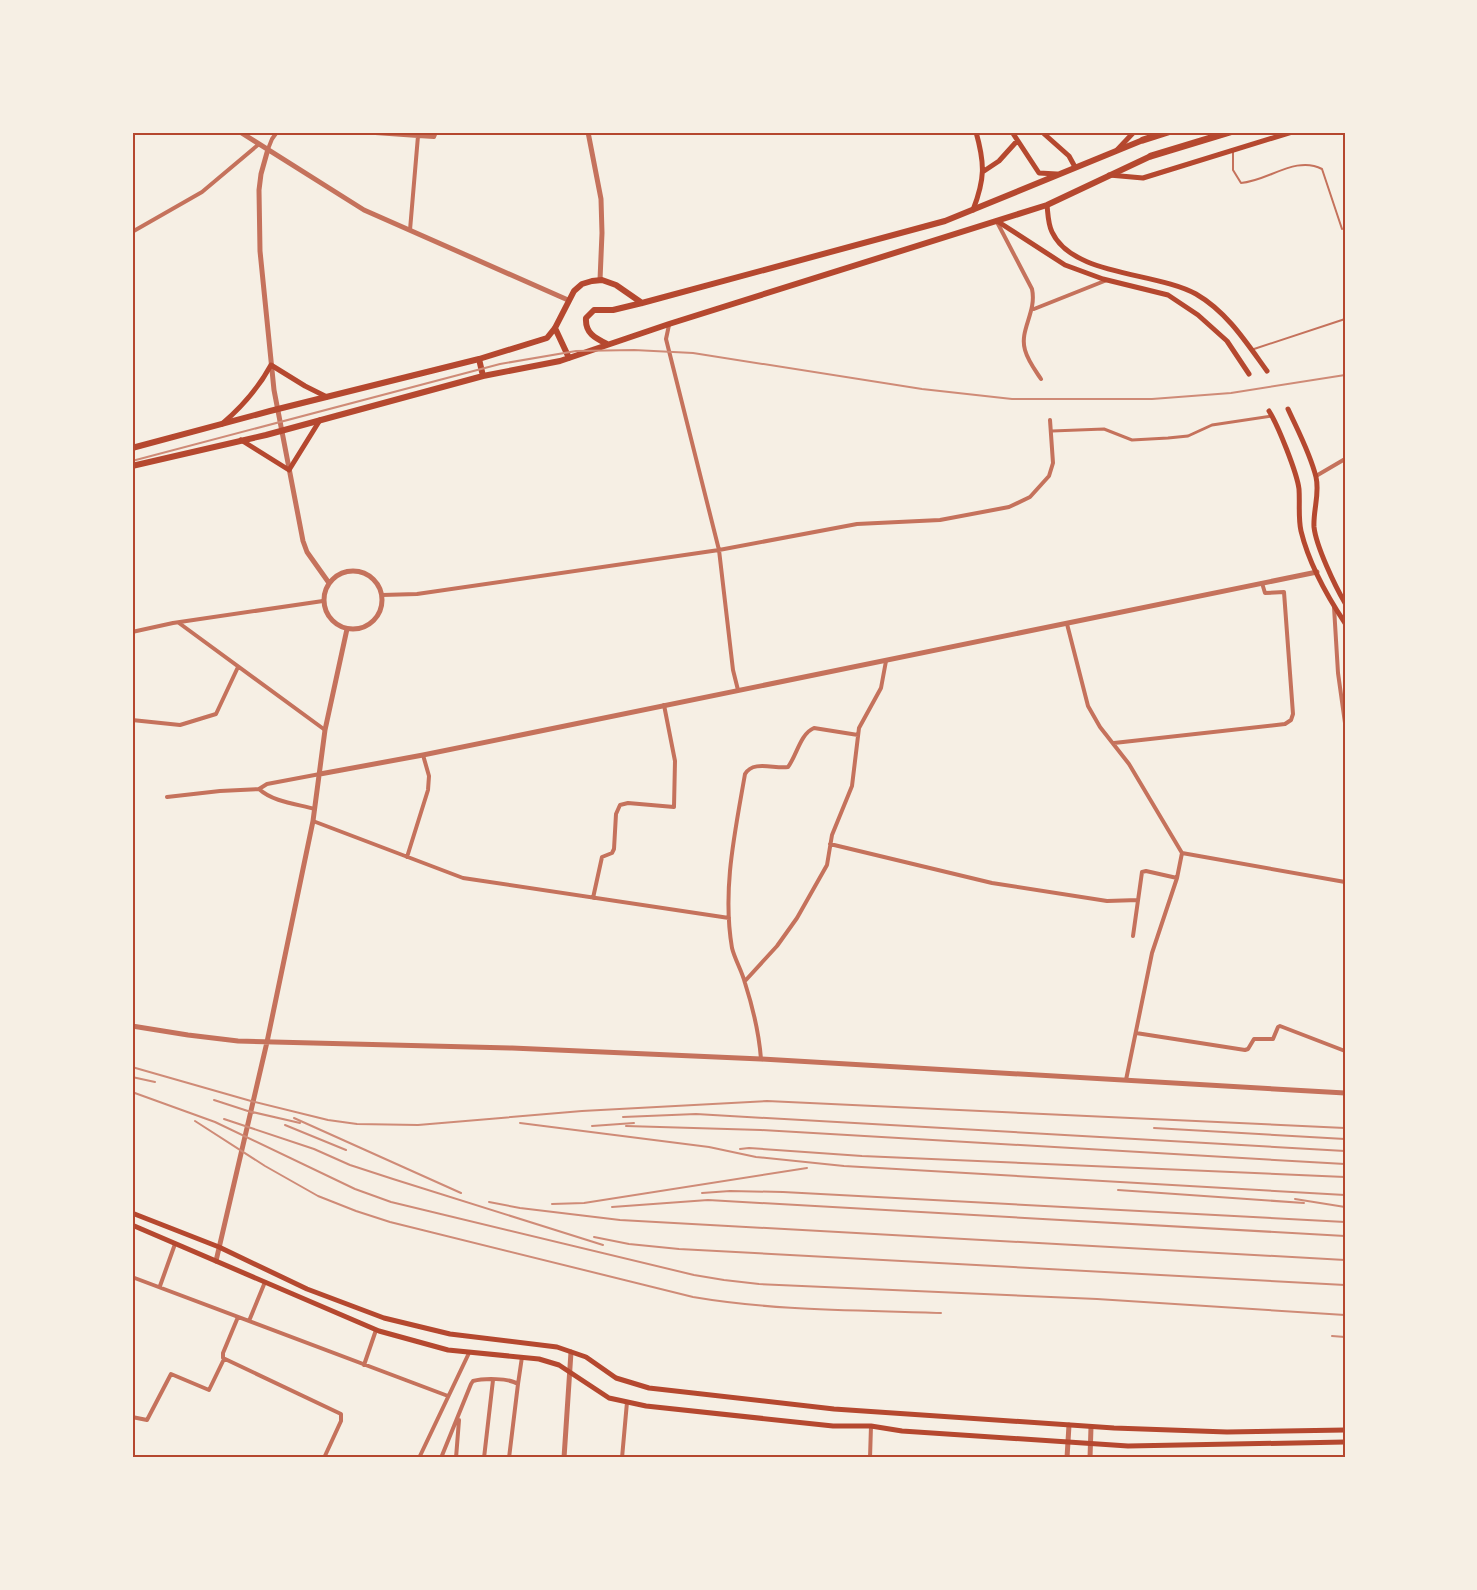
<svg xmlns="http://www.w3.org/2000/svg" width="1477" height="1590" font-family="Signika,sans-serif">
	<rect width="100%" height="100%" fill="#f6efe4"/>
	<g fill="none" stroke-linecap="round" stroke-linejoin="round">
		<path stroke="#c5725c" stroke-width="2" d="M1233,151V170L1241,183C1268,181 1296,155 1322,169L1342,229
			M1254,349L1345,319"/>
		<path stroke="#c5725c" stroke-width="3" d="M1052,431L1104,429L1132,440L1168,438L1188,436L1212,425L1272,416"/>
		<path stroke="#c5725c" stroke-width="4" d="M361,132L418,136L410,230
			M418,136L434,137L436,132
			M268,149L272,139L277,132
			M997,222L1032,289C1037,312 1019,330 1025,350C1028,361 1035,370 1041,379
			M132,232L202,192L259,144
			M1034,309L1107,280
			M669,325L666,339L719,550L733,670L738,690
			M1316,476L1345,459
			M382,595L417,594L719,550L857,524L940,520L1009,507L1030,497L1049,476L1053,463L1050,420
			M1334,607L1338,673L1345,723
			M179,623L325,730
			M1067,624L1088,706L1100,727L1129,764L1182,853L1177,878L1152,953L1126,1080
			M132,632L173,623L323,601
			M132,720L180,725L216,714L238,667
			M1114,743L1285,724L1291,720L1293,714L1284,592L1265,593L1262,583
			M259,789C273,802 297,804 315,809
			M167,797L220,791L259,789L267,784L320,774
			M313,821L463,878L729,918
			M830,844L992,883L1107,901L1138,900
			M1182,853L1345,882
			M407,857L428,790L429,776L423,755
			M593,898L602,857L612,853L614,849L616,814L620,805L628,803L674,807L675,761L664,705
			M1133,936L1142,872L1146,871L1177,878
			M745,981L777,946L797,918L827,865L832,835L852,786L859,728L881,688L886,661
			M1136,1033L1245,1050L1248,1049L1254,1039H1273L1278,1027L1280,1026L1345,1051
			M761,1059C759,1033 753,1008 745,983C742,971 735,960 732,948C722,890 735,832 745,774C753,760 774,769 788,767C797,755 800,734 814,728L858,735
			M132,1277L448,1396
			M160,1286L175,1244
			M238,1317L223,1353V1358L341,1414V1421L324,1458
			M249,1321L265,1282
			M364,1365L376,1330
			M518,1384L522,1357
			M132,1417L147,1420L171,1374L209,1390L224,1359
			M419,1458L469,1353
			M441,1458L471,1384L473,1381C484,1378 509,1378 518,1384L509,1458
			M456,1458L459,1420
			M484,1458L493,1380
			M622,1458L627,1402
			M870,1458L871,1426"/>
		<path stroke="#c5725c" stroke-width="5" d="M240,132L364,210L568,300
			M588,132L601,199L602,233L600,280
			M268,149L261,174L259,190L260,251L274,390L303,541L307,552L329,583
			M324 600a29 29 0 1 1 58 0a29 29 0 1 1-58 0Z
			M320,774L423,755L1317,572
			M132,1026L188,1035L238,1041L512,1048L761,1059L1345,1093
			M216,1261L267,1042L313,821L325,730L347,629
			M564,1458L571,1352
			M1067,1458L1069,1425
			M1090,1458L1091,1427"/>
		<path stroke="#b5482f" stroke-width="5" d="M1012,132L1039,173L1057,174
			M1042,132L1069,156L1075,167
			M1117,150L1134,132
			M984,171L999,161L1017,141
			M1109,175L1143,178L1292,132
			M1047,205C1048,214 1048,224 1052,232C1072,276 1157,272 1196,294C1227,312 1246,342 1267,371
			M973,210C985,179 985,164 976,132
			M997,221L1065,265L1103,279L1168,295L1198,315L1227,341L1249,374
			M1288,409C1298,431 1310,453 1316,477C1320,494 1313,510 1314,527C1316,546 1335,586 1345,603
			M1269,411C1278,425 1297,473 1299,489C1300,503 1298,518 1301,531C1309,564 1327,596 1345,623
			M222,424C243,406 258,389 271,365L305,386L327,397
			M241,440L289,470L320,420
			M132,1213L219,1247L307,1289L384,1318L450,1334L557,1347L586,1357L616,1378L649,1388L834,1409L1114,1428L1227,1432L1345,1430
			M132,1225L379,1331L448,1350L539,1359L559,1365L609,1398L646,1406L833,1426H871L902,1431L1128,1446L1345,1442"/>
		<path stroke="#b5482f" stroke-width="6" d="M555,328L569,358
			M607,344C595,338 585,333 586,318L594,310H613L642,303L945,221L1143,140
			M479,359L483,376
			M132,448L270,411L479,359L547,338L555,328L574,291L582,284L592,281L602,280L616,285L642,303
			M132,466L266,435L483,376L560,361L669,324L1047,205L1151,156"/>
		<path stroke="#b5482f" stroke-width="7" d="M1143,140L1168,132
			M1151,156L1230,132"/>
		<path stroke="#cf8b77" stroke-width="2" d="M132,461L500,364L576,351L634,350L693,353L922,389L1012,399H1152L1231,393L1345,375
			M132,1067L251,1101L328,1120L357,1124L418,1125L582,1111L767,1101L1345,1128
			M132,1077L155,1082
			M132,1092L215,1122L355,1189L391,1202L694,1275L724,1280L759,1284L1097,1299L1345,1315
			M214,1100L254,1113
			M248,1111L300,1123
			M623,1117L696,1114L1345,1151
			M294,1118L461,1193
			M224,1119L314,1149L350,1165L393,1179L603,1245
			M195,1121L265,1166L318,1196L356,1211L390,1222L693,1297C775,1311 858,1310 941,1313
			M520,1123L709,1147L756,1157L844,1166L1345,1195
			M285,1125L346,1150
			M592,1126L634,1123
			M626,1126L761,1130L1345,1164
			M1154,1128L1345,1139
			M740,1149L749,1148L862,1156L1345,1177
			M1118,1190L1304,1203
			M702,1193L730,1191L783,1192L1345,1222
			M1295,1199L1345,1207
			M489,1202L520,1208L620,1220L1345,1260
			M552,1204L584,1203L807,1168
			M612,1207L708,1200L1345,1236
			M594,1237L629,1244L679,1249L1345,1285
			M1332,1336L1345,1337"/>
	</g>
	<rect width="1477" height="1590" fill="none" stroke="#f6efe4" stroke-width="267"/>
	<rect x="134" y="134" width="1210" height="1322" fill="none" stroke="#b5482f" stroke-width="2"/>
</svg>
